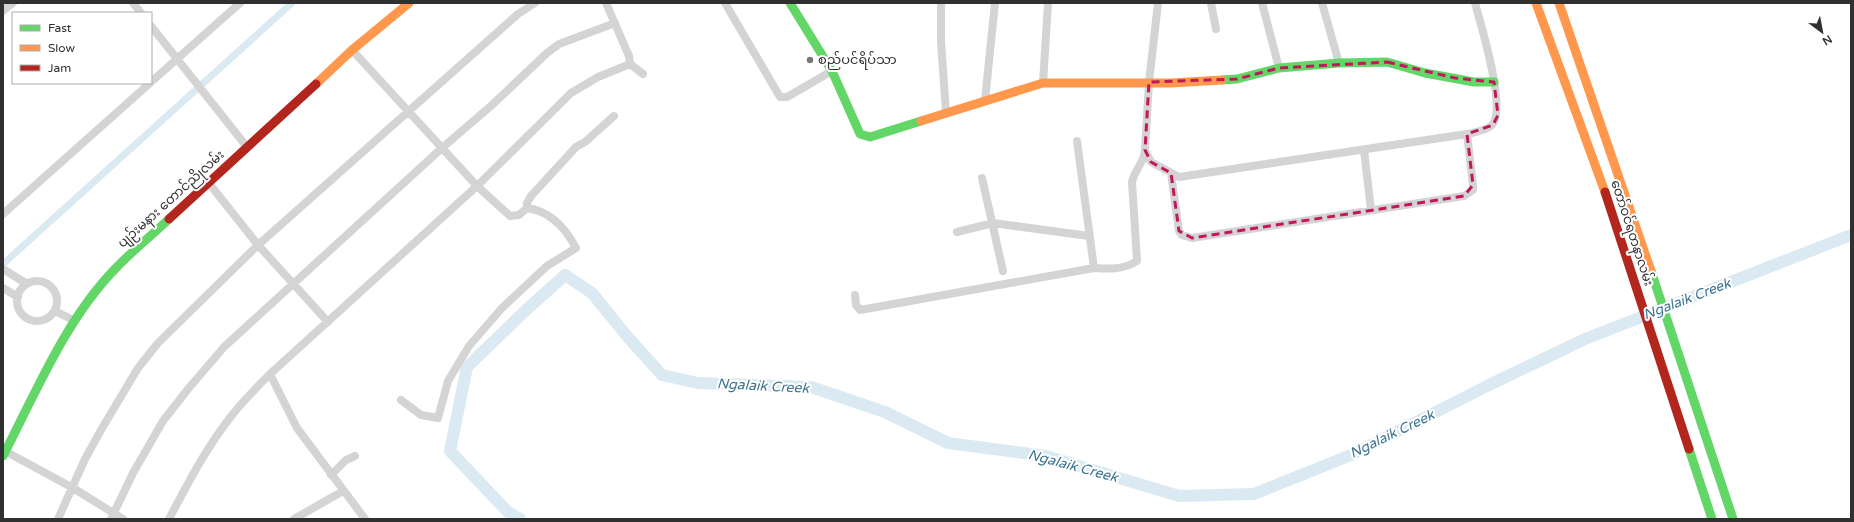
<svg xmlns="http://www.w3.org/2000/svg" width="1854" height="522" font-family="'Varela Round','Noto Sans Myanmar',sans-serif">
	<rect width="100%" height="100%" fill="#fff"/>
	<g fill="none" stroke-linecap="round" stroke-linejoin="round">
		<path stroke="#dbeaf2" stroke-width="7" d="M3,264L292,3"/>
		<path stroke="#dbeaf2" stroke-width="12" d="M520,519L508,512L450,451L467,367L525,311L565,275L592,293L626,335L662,375L698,383L811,387L885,412L948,443L1046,456L1179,496L1254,494L1351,455L1489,385L1585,339L1851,235"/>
		<path stroke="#d4d4d4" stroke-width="8" d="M133,3L141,13
			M606,3L629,56L630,64L643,74
			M725,3L780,97H787L832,71
			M941,3V41L946,113
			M1158,3L1149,82L1145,150L1151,162L1179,177L1467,134C1475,132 1486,131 1492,125C1507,109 1481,25 1475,3
			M1211,3L1216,29
			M1262,3L1279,68
			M1322,3L1339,63
			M3,11L13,3
			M151,26L247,147
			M352,50L477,186L510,216L519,215L527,208C550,211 566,229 576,248L547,266L502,308L469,346L448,381L438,418L421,415L401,400
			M151,82L240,3
			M1043,83L1048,3
			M985,100L995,3
			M1077,141L1094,268
			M1364,150L1371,210
			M1171,173L1179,231L1182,235L1192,238L1464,196L1473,190V185L1467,134
			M982,178L1003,271
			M208,182L258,245L328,322
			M527,208V203L531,196L576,147L585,142L614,116
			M3,214L150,83
			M957,232L993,223L1089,236
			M3,269L27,284
			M17 301a20 20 0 1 1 40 0a20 20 0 1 1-40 0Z
			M3,288L18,297
			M855,295L856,305L860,310L1094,268C1109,269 1123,270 1137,261L1132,182C1135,169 1144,163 1145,150
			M55,311L75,321
			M270,374L297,428L365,519
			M3,450L73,488L123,519
			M331,475L346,460L355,456
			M58,519L85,459L101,430L138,368L158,343L258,245L518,14L535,3
			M111,519L133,473L163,421L188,389L224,347L442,148L492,105L547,53L559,44L615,23
			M169,519C187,485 205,450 229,419C241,403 256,388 270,374L477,186L571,93L598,77L630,64
			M294,519L343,491"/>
		<path stroke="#63d668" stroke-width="9" d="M790,3L832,71L860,134L870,137L921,121
			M1222,80L1237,79L1279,68L1339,63L1387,62L1425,73L1474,82H1494
			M1651,271L1733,519
			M1689,449L1712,519
			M3,456C35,394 66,319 115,269C132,251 151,236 169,219"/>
		<path stroke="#ff974d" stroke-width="9" d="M1536,3L1605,192
			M1559,3L1651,271
			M316,84L352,50L409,3
			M921,121L1043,83H1171L1222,80"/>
		<path stroke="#b3261e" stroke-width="9" d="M1605,192L1689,449
			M169,219L316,84"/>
	</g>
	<path fill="none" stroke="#c2185b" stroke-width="3" stroke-dasharray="8 5" stroke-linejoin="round" d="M1387,62L1455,78L1494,82L1498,115L1493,125L1467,134L1473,185L1464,196L1192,238L1179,231L1171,173L1151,162L1145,150L1149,82L1237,79L1279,68Z"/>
	<circle fill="#787878" stroke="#fff" stroke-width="1.5" cx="810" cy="60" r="4"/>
	<g text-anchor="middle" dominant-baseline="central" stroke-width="4" stroke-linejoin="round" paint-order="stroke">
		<g font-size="13" fill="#303030" stroke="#fff" text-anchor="start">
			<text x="818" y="60">စည်ပင်ရိပ်သာ</text>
		</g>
		<g font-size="13" fill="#303030" stroke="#fff">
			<text transform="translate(171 199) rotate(-42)">ပျဉ်းမနား တောင်ညိုလမ်း</text>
			<text transform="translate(1632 233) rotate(72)">တော်ဝင်ရတနာလမ်း</text>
		</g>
		<g font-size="14" font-style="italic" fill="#3e7592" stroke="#fff">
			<text transform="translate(1687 299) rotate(-21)">Ngalaik Creek</text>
			<text transform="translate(763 386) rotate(3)">Ngalaik Creek</text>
			<text transform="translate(1392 434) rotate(-26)">Ngalaik Creek</text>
			<text transform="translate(1073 466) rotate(15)">Ngalaik Creek</text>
		</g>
	</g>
	<rect width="1854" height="522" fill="none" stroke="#303030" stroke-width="8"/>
	<rect x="12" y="12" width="140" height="72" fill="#ffffff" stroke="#acacac"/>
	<rect x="20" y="25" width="20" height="6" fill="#63d668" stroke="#acacac"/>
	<text x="48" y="32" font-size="12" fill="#303030">Fast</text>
	<rect x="20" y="45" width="20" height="6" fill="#ff974d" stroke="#acacac"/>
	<text x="48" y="52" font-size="12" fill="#303030">Slow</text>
	<rect x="20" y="65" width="20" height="6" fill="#b3261e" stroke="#acacac"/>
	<text x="48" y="72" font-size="12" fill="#303030">Jam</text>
	<g transform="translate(1822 32) rotate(148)" stroke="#ffffff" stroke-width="3" paint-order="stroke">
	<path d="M0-3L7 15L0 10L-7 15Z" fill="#303030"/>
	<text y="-6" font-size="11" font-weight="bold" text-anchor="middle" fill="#303030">N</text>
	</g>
</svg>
